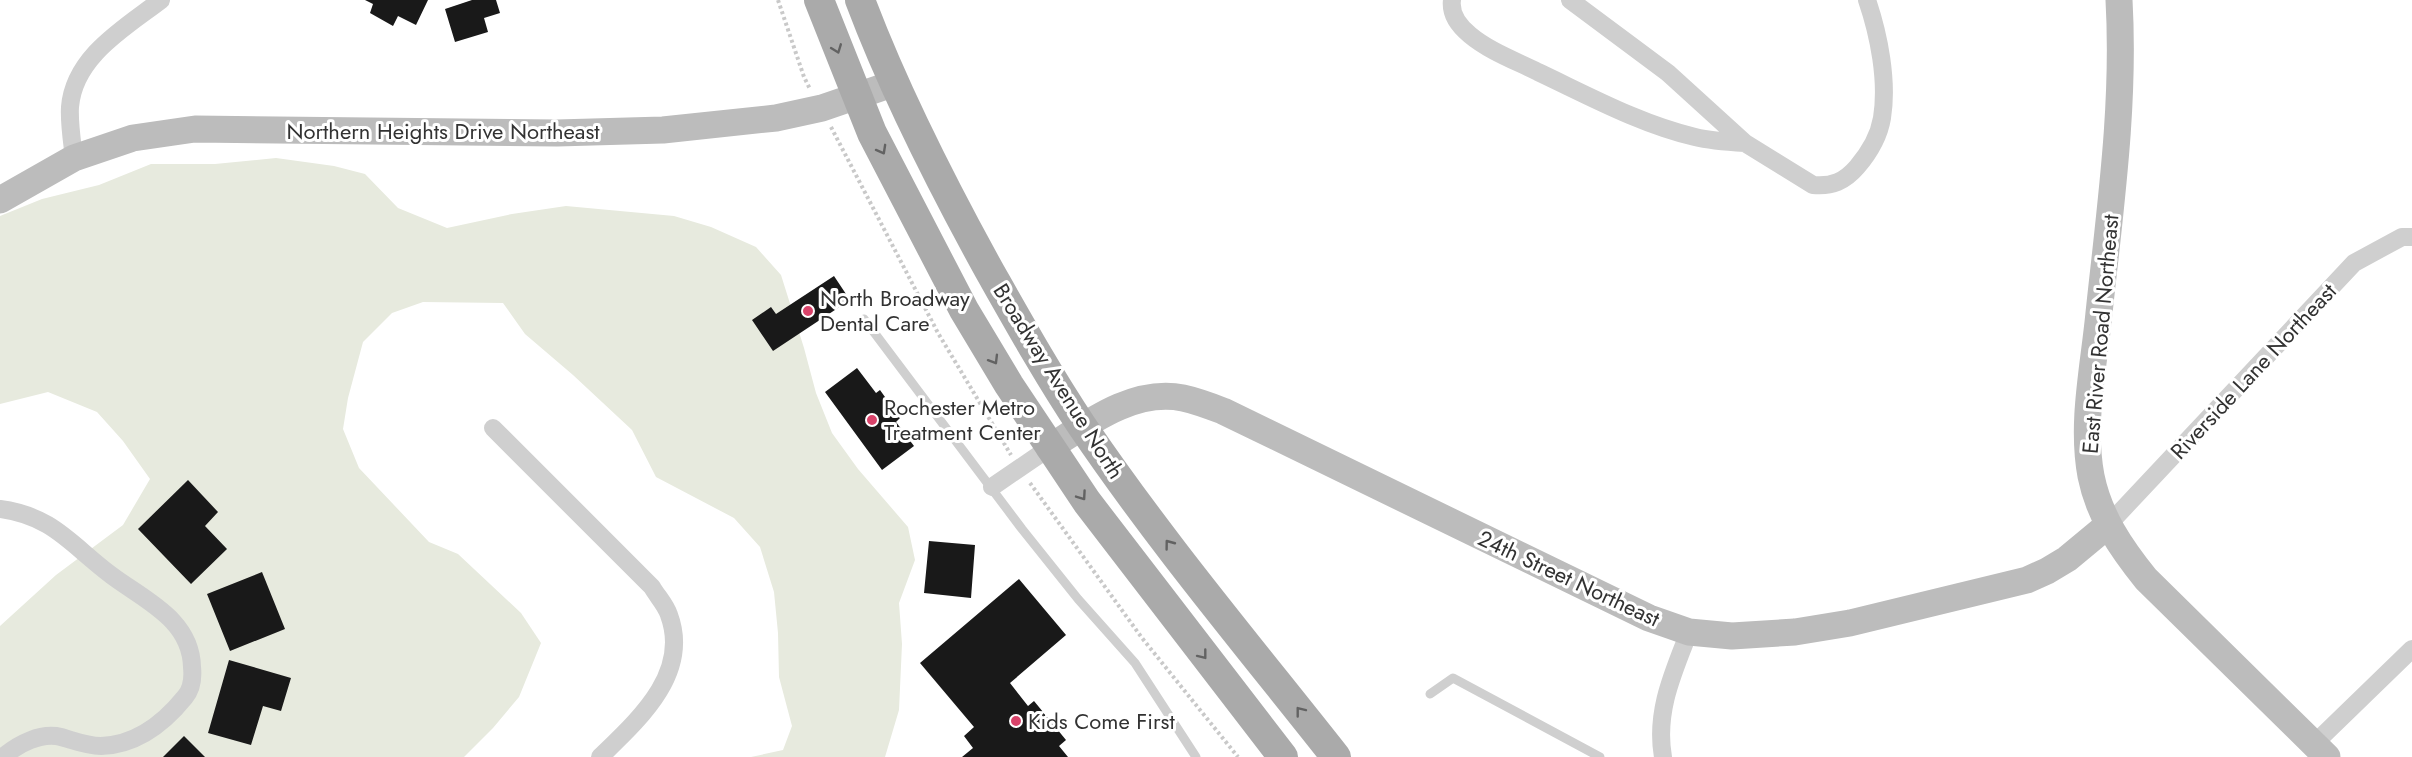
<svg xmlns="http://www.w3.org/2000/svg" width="2412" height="757" font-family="Jost,sans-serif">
	<rect width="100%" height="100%" fill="#fff"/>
	<path fill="#e7eade" d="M276,158L334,166L365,174L398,208L447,228L512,214L566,206L674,216L711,227L756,247L781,275L804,348L816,393L832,433L858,469L908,527L915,560L899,603L902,644L899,710L885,757H751L783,750L792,726L779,677L778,633L774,592L760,547L734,518L656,477L632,430L573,375L525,334L503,303L423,302L392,313L363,342L348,398L343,429L359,468L429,542L458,554L521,613L541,643L519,697L493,728L464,757H0V626L56,575L123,525L150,479L123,441L97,412L48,392L0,404V216L42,199L99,185L151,164H215Z"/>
	<path fill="#191919" d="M365,0H428L416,25L398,16L393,26L370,13L373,4Z
		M472,0H496L500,13L484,18L488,32L455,42L445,9Z
		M834,276L850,300L773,351L752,320L771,307L776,314Z
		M857,368L876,393L880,390L900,418L896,422L914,446L882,470L825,392Z
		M188,480L218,512L205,526L227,549L191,584L138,529Z
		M929,541L975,545L971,598L924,593Z
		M262,572L285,629L230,651L207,594Z
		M1019,579L1066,635L1010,683L1028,706L1034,701L1066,740L1059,746L1068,757H962L973,748L964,736L974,727L920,663Z
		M229,660L291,678L281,711L263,706L251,745L208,733Z
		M184,736L205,757H163Z"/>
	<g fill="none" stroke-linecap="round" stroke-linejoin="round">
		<path stroke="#c9c9c9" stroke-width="4" stroke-dasharray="3 3" stroke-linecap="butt" d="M778,0L804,77L810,89
			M831,127L938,333L1011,455
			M1030,483L1142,638L1238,757"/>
		<path stroke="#cfcfcf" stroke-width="9" d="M864,319L1022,529L1078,599L1135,663L1196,757
			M1430,694L1453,678L1600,757"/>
		<path stroke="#cfcfcf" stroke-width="18" d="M1452,0C1450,15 1459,26 1470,35C1489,51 1516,61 1538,72C1589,96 1640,124 1695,137C1711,141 1728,142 1745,143L1668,73L1570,0
			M1745,143L1813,185C1832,187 1845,181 1857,167C1869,153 1879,136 1882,118C1888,81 1879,35 1867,0
			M74,158C72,141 69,123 70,107C74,56 126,27 161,0
			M493,428L652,587C657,596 666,605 669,615C691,674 637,721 600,757
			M992,487L1049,448
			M0,509C53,516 71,545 111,575C144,600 191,619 192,667C193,677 192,689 185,697C164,723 136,745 101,746C87,746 75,741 61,737C41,732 18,744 3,757
			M2108,525L2354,263L2402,237H2412
			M2314,744L2412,649
			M1663,757C1655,712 1673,673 1689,632"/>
		<path stroke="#bcbcbc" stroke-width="27" d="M2119,0C2125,105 2110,209 2099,313C2094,366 2081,423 2091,476C2099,516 2121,548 2146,579L2327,757
			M0,200L74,158L133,138L195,129L557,133L663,130L776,118L822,108L895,83
			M1049,448C1088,423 1134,388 1183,398C1197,401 1210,406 1223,411L1649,618L1689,632L1732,636L1795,632L1850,623L2027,580L2047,571L2067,559L2108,525"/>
		<path stroke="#aaa" stroke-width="30" d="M819,0L872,133L964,310L1009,385L1087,502L1283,757
			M860,0C895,93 941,183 989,270C1019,323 1048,375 1082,426C1160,541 1250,648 1336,757"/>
	</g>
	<defs><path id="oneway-chevron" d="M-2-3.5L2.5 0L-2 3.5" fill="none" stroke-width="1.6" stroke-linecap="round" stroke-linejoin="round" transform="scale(1.5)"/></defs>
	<g stroke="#626262">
		<use href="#oneway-chevron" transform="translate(837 49) rotate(69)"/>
		<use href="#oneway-chevron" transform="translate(882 150) rotate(61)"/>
		<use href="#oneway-chevron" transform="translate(994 360) rotate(59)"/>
		<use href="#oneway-chevron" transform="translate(1082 496) rotate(55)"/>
		<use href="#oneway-chevron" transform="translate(1169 544) rotate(-127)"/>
		<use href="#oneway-chevron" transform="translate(1203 655) rotate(52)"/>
		<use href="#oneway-chevron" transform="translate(1300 711) rotate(-128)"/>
	</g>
	<g fill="#d9436a" stroke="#fff" stroke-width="2">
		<circle cx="808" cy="311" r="6"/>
		<circle cx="872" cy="420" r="6"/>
		<circle cx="1016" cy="721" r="6"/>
	</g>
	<g text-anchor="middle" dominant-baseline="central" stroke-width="6" stroke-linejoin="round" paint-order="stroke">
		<g font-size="22" fill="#323232" stroke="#fff">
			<text x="443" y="131">Northern Heights Drive Northeast</text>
			<text transform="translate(2100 334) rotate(-85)">East River Road Northeast</text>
			<text transform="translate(2253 371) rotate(-47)">Riverside Lane Northeast</text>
			<text transform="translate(1059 381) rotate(58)">Broadway Avenue North</text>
			<text transform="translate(1569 578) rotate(25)">24th Street Northeast</text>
		</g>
		<g font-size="22" fill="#323232" stroke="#fff" text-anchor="start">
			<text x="820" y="298">North Broadway<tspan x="820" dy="25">Dental Care</tspan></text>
			<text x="884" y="407">Rochester Metro<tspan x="884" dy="25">Treatment Center</tspan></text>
			<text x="1028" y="721">Kids Come First</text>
		</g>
	</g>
</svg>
